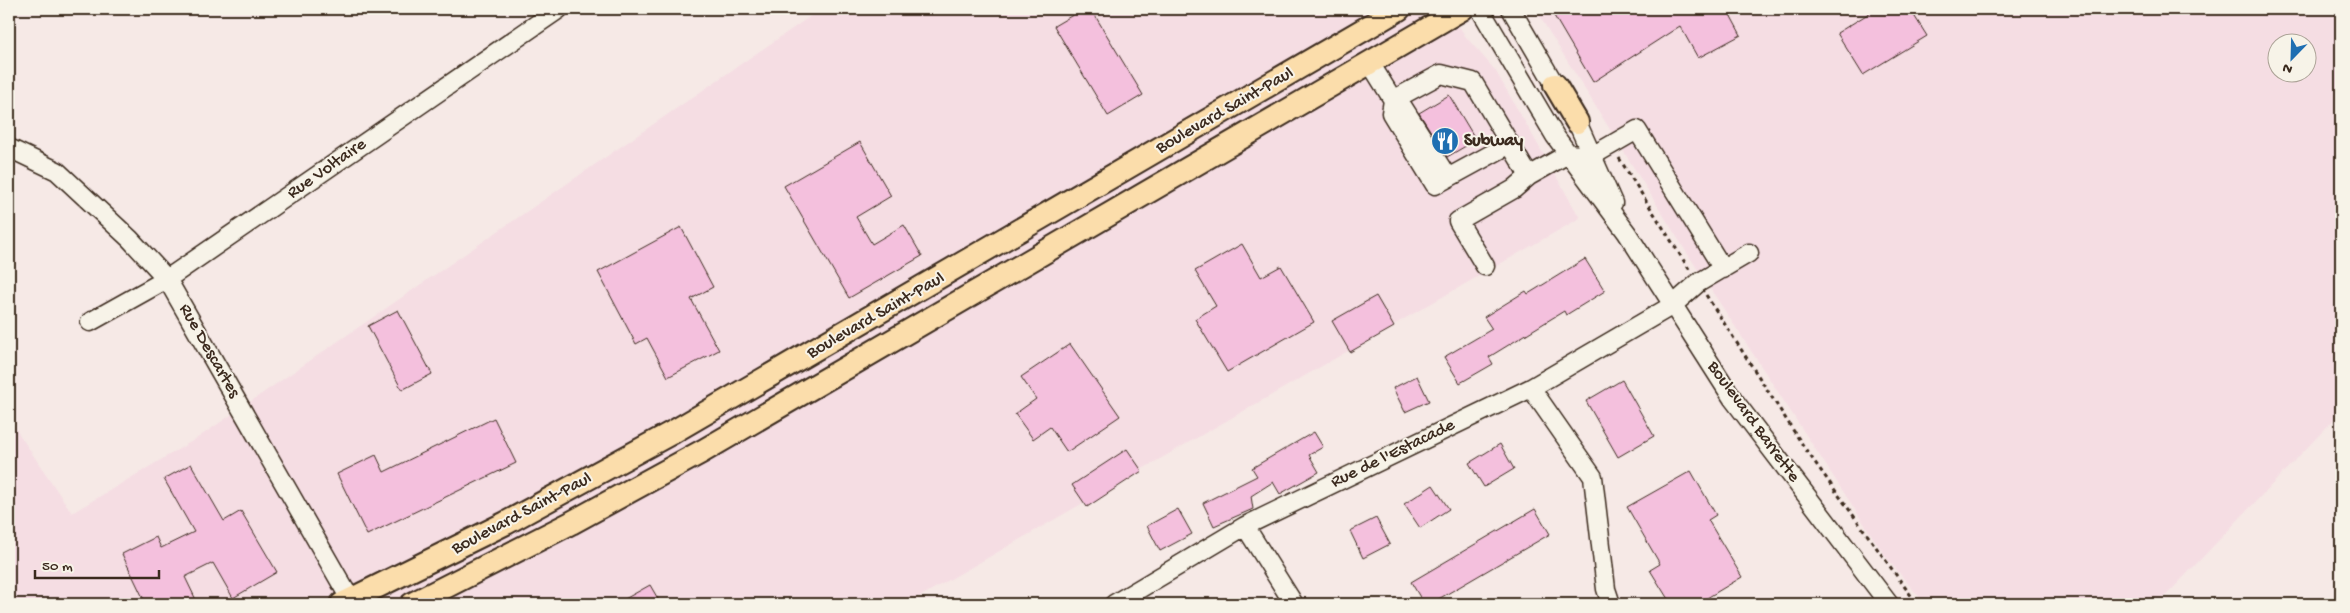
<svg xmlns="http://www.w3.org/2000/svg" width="2350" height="613" font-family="'Gochi Hand',sans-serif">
	<rect width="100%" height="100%" fill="#f6e9e6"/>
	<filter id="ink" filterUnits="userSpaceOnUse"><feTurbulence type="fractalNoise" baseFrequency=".02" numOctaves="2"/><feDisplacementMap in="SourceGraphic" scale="10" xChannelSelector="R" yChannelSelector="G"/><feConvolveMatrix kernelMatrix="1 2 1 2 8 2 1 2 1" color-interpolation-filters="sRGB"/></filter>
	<g filter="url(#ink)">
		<path fill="#f5dde3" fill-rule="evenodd" d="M821,9H1448L1466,37L1495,70L1580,218L907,604H9V419L72,513L199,437Z
			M1535,9H2341V412L2158,604H1925L1886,557L1685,250ZM2278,42H2308V72H2278Z"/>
		<path fill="#f4c0dd" stroke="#3b2a1e" d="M1083,9H1091L1143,95L1108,116L1054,26Z
			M1550,9H1727L1741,35L1698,58L1680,26L1593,82Z
			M1876,9H1910L1927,36L1863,75L1837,33Z
			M1449,95L1476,140L1447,157L1419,113Z
			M860,142L891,196L856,217L872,244L904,225L922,256L849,298L784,186Z
			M681,227L713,287L691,299L719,350L668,377L647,338L636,344L598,272Z
			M1242,244L1261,277L1281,266L1314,322L1227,372L1195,319L1216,306L1195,271Z
			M1585,259L1605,291L1566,315L1564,311L1489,357L1493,364L1460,383L1444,357L1492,329L1484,317L1526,291L1528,294Z
			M1376,296L1394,327L1350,352L1332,321Z
			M398,310L432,374L402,390L368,326Z
			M1070,344L1120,416L1067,452L1050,427L1033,439L1015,414L1036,399L1021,377Z
			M1417,376L1429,401L1405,412L1393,388Z
			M1622,380L1654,436L1618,457L1586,401Z
			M494,418L516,463L367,535L337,474L376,455L384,472Z
			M1314,432L1323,447L1309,455L1319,472L1280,494L1273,482L1251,496L1253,509L1214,526L1203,503L1257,476L1252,468Z
			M1500,444L1514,469L1484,487L1469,463Z
			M1127,449L1142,471L1087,507L1072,485Z
			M191,464L224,521L241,511L277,572L233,598L213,563L185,577L198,604H146L122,554L156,537L161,548L194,532L164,479Z
			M1691,471L1716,515L1708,520L1742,577L1697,604H1671L1650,570L1660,564L1627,507Z
			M1433,485L1449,509L1420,528L1404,504Z
			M1178,509L1192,534L1160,551L1147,526Z
			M1535,509L1550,534L1430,604H1424L1411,582Z
			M1376,518L1390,544L1363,558L1350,531Z
			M650,585L661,604H616Z"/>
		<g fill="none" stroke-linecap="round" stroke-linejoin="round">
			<g stroke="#3b2a1e" stroke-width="21">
				<path id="minor" d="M1480,9L1555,136L1627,233L1733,399L1889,604
					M1511,9L1555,85
					M1370,63L1393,100L1441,74L1473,82L1529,176L1568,154L1592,156L1637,130L1723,269
					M1577,122L1613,203
					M9,148L57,171L130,239L167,279L353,604
					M1448,178L1403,107L1393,100L1391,113L1435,185L1510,144
					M1485,266L1458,221L1514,189L1529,176
					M90,322L167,279L559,9
					M1531,388L1593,477L1606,589L1611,604
					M1245,526L1294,604
					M1114,604L1245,526L1531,388L1673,305L1698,283L1749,253"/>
			</g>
			<g stroke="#3b2a1e" stroke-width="26">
				<path id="major" d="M1555,85L1577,122
					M342,604L506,523L673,432L1399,9
					M412,604L571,523L703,451L1462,9"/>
			</g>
			<path stroke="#3b2a1e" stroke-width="3" stroke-dasharray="4 4" stroke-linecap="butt" d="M1619,158L1689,269
				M1706,295L1804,447L1917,604"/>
			<use href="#minor" stroke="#f7f3e8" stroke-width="18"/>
			<use href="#major" stroke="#fbddab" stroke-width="22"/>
		</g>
	</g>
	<defs>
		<g id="restaurant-disc" transform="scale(1.4375)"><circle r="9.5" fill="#1f6fb2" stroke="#f7f3e8"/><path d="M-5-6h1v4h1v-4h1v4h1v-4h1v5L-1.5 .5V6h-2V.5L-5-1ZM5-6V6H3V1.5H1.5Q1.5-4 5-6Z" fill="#fff"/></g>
	</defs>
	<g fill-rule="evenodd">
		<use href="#restaurant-disc" x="1445" y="141"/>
	</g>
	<g text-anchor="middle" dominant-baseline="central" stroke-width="4" stroke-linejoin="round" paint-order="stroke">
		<g font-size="18" fill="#3b2a1e" stroke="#f7f3e8">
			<text transform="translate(1225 111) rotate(-30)">Boulevard Saint-Paul</text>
			<text transform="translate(327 169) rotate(-35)">Rue Voltaire</text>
			<text transform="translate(876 316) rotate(-30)">Boulevard Saint-Paul</text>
			<text transform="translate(209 351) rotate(60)">Rue Descartes</text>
			<text transform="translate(1753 422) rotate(54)">Boulevard Barrette</text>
			<text transform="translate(1393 454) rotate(-26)">Rue de l'Estacade</text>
			<text transform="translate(522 514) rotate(-28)">Boulevard Saint-Paul</text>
		</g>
		<g font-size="18" font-weight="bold" fill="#3b2a1e" stroke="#f7f3e8" text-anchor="start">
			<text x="1464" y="141">Subway</text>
		</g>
	</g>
	<rect width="2350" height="613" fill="none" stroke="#f7f3e8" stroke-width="30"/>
	<rect x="15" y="15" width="2320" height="583" fill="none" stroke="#3b2a1e" stroke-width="2" filter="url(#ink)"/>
	<g transform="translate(2292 58) rotate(203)"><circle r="24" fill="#f7f3e8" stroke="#aca397"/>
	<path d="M0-4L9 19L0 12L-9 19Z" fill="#1f6fb2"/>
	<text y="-8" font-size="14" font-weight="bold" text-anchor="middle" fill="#3b2a1e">N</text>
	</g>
	<path d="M35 570v8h124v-8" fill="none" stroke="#3b2a1e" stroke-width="2.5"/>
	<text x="42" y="570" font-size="15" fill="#3b2a1e" stroke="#f7f3e8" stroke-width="4" paint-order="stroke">50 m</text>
</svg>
